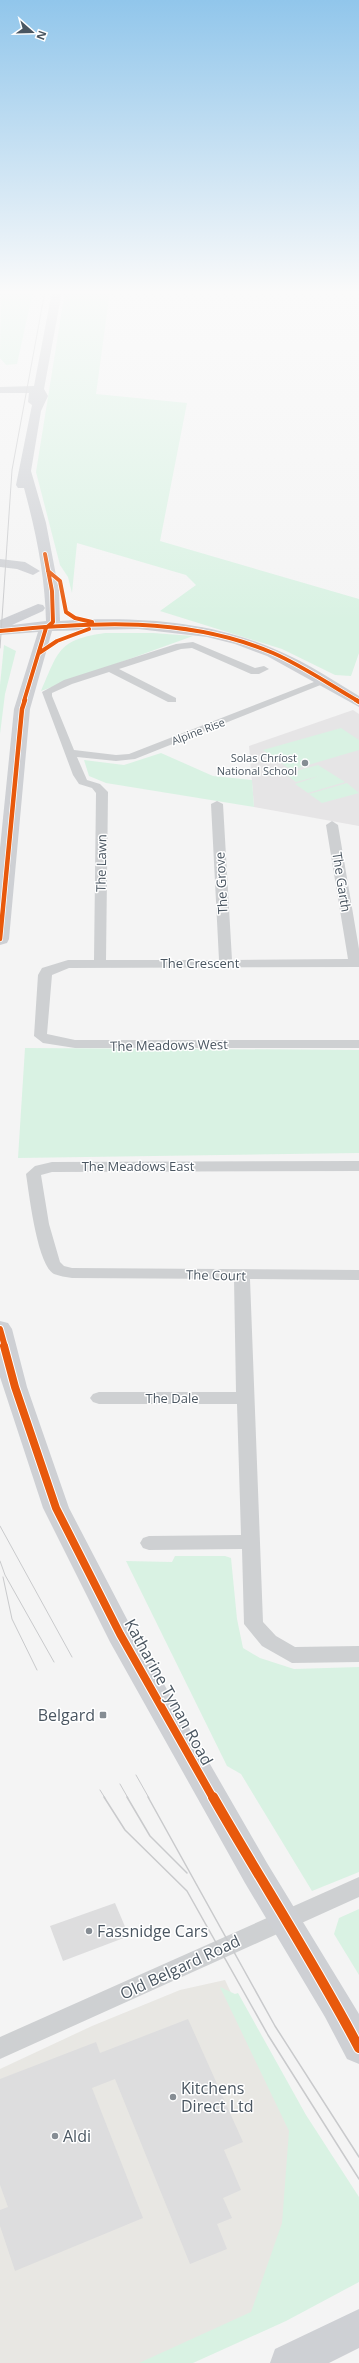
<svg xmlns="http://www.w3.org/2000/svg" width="359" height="2363" font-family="'Open Sans',sans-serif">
	<rect width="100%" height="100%" fill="#f4f4f4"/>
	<path fill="#e8e7e3" d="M225,1980L359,2264L148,2363H0V2069L92,2026L180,1990Z"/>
	<path fill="#e6e5e6" d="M353,710L359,714V826L254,807L249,746Z"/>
	<path fill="#d9f2e3" d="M1,291H33L17,364L6,365L0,358Z
		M65,291H110L96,394L187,403L160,541L359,599V653L351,676L335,675L282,649L160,611L196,585L186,575L77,543L72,593L68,577L60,565L36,472Z
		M105,633H153L193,636L41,691C59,650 58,640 105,633Z
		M4,645L16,651L5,694L0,734V685Z
		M341,728L359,740V750L291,770L263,750Z
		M161,753L213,776L252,780L254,807L106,783L89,776L84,760L124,765Z
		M318,765L345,782L308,793L295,784L319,776L296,782L285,774Z
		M347,783L359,793L322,803L309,794Z
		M25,1048L359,1050V1153L18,1158Z
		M175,1556H225L231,1558L237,1619L243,1648L260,1658L294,1669L359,1667V1872L312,1891L241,1774L227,1766L126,1561L172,1562Z
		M359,1909V1975L334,1934L339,1918Z
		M220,1987L235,1994L238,1993L306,2115L359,2197V2282L286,2321L193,2363H139L251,2312L282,2223L289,2131Z"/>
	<path fill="#ddddde" d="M115,1903L129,1936L63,1961L50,1926Z
		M188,2019L243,2142L224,2150L241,2190L223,2198L232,2218L217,2224L227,2249L190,2264L115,2079L92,2088L143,2218L15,2271L0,2226V2210L8,2207L0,2185V2079L96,2042L100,2053Z"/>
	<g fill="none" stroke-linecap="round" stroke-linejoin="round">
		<path fill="#ced0d2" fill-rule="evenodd" d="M193,642L255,668L264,666L269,669L259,674H251L192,648L181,649L119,669L176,698V702H168L109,672L72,684L52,693V696L74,750L116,755L129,754L319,680H327L328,682L135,759L116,761L77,757L87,780L100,784L108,792L106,960H219L211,804L217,801L223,804L232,960L348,959L326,825L332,821L338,825L359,949V967L69,968L52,975L47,1034L75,1040H359V1048H75L43,1043L34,1036L38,975L42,968L68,960H94L96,793L92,788L79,784L73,775L42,692L64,680L176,644Z
			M359,1161V1171L52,1172L41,1175L49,1224L60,1262L64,1266L72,1268L359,1270V1280L250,1279L263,1622L276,1636L295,1647L359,1646V1662L292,1663L262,1646L244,1624L242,1549L149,1550L143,1548L140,1543L143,1538L149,1536L241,1535L237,1404H99L93,1402L90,1398L93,1394L99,1392H236L234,1279L72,1278C66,1277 59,1276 54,1274C37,1265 29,1193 26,1174L35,1166L52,1162Z
			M359,1877V1897L0,2059V2037Z"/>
		<path fill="#ced0d4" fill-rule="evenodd" d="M52,291H62L44,389L48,396L41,411L31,471L46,523L59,591L60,621C133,616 211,620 279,651C307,663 333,680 359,696V707L267,656L235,644L207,637L138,629L52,631L30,709L9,939L7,943L0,945V848L14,709L38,632L0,635V620L38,604L43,605L45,608L43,611L12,625L46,621C45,576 36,532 24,488H18L16,485L32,405L28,402L29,393H0V387L34,386Z
			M0,559L25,562L40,571L33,575L17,569L0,567Z
			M0,1321L8,1323L12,1329L27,1387L69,1508L131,1627L267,1863L359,2014V2064L347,2059L325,2017L245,1883L110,1642L43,1508L0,1377Z
			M359,2309V2348L329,2363H270L275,2349Z"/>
		<path stroke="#c9cacc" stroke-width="1" d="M0,648L12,470L45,291
			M0,1526L72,1657
			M0,1561L5,1575L54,1662
			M3,1577L12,1619L37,1670
			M136,1775L149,1798
			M120,1784L128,1798
			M100,1790L105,1798"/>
		<path stroke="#c9cacc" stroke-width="1.5" d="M104,1797L125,1830L187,1891L268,2035L359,2179
			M127,1797L150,1836L187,1873
			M148,1797L275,2026L359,2157"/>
		<g stroke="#fff" stroke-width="5.5">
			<path id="cycleway-far4" d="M48,571L60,581L66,612L75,618L92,622
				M0,631C91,622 187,616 273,653C303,666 330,685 358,701
				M39,653L57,641L89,629
				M24,701L46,628L53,622L52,591L45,554"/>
		</g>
		<g stroke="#fff" stroke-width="6">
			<path id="cycleway-far3" d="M356,700L359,702
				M0,939L22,709L25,700"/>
		</g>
		<g stroke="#fff" stroke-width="8">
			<path id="cycleway-far2" d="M0,1329L5,1347"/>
		</g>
		<g stroke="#fff" stroke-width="10">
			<path id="cycleway-far1" d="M4,1346L15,1387L56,1508L120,1634L213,1798"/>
		</g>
		<g stroke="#fff" stroke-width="12">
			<path id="cycleway" d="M213,1797C261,1881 314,1962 359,2048"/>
		</g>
		<use href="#cycleway-far4" stroke="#e8590c" stroke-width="4"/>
		<use href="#cycleway-far3" stroke="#e8590c" stroke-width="4.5"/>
		<use href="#cycleway-far2" stroke="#e8590c" stroke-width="6"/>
		<use href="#cycleway-far1" stroke="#e8590c" stroke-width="8"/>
		<use href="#cycleway" stroke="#e8590c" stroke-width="10"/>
	</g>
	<linearGradient id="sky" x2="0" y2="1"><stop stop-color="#91c6eb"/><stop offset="0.47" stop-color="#fafafa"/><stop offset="1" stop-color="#fafafa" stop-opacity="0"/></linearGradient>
	<rect width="359" height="621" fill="url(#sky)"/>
	<g fill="#868d94" stroke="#fff" stroke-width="1.5">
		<circle cx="305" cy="763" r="4"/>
		<rect x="99" y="1711" width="8" height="8" rx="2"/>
		<circle cx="89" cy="1931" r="4"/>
		<circle cx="173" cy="2097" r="4"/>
		<circle cx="55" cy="2136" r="4"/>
	</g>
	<g text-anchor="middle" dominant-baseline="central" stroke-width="3" stroke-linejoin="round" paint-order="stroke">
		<g font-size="11" fill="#4a5661" stroke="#fff">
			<text transform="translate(198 731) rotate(-21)">Alpine Rise</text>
		</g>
		<g font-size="11" fill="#4a5661" stroke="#fff" text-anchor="end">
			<text x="297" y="757">Solas Chríost<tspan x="297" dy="13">National School</tspan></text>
		</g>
		<g font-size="13" fill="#4a5661" stroke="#fff">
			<text transform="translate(101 863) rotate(-89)">The Lawn</text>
			<text transform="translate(342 882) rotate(81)">The Garth</text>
			<text transform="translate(221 883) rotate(-93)">The Grove</text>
			<text x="200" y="963">The Crescent</text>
			<text transform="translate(169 1045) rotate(-1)">The Meadows West</text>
			<text x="138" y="1166">The Meadows East</text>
			<text transform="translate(216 1275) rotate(1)">The Court</text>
			<text x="172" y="1398">The Dale</text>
		</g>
		<g font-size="16" fill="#4a5661" stroke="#fff">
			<text transform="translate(169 1692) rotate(61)">Katharine Tynan Road</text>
			<text transform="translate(180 1967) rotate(-25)">Old Belgard Road</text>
		</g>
		<g font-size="16" fill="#4a5661" stroke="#fff" text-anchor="start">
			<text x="95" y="1715" text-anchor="end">Belgard</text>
			<text x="97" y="1931">Fassnidge Cars</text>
			<text x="181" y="2088">Kitchens<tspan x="181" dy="18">Direct Ltd</tspan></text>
			<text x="63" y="2136">Aldi</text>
		</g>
	</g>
	<g transform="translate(32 32) rotate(110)" stroke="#ffffff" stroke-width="3" paint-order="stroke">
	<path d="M0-3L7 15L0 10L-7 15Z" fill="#4a5661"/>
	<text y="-6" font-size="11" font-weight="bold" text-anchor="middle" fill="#4a5661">N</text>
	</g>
</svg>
